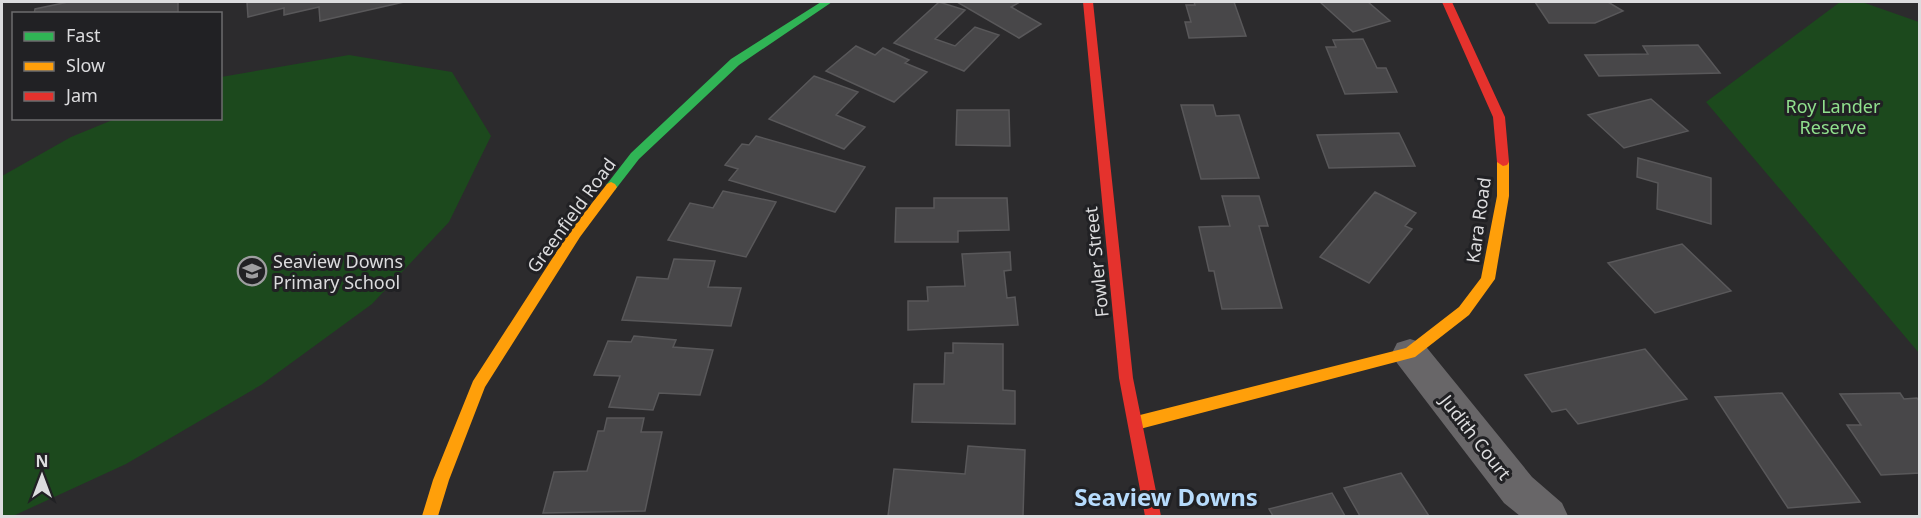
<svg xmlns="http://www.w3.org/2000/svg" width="1921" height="518" font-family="'Noto Sans',sans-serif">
	<rect width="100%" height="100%" fill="#2c2b2d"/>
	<path fill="#1c491d" d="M1840,2H1862L1919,22V353L1706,102Z
		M349,55L452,72L491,136L449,222L372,304L261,385L126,464L13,516H2V176L71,137L115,119L220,118L221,77Z"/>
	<path fill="#484749" stroke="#59585a" stroke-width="1.5" d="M68,2H178V14H34L35,9Z
		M247,2H404L320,21L319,7L284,15V8L248,17Z
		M939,2L965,10L935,39L955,46L975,27L999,35L964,71L894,43Z
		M957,2H1020L1011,7L1041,24L1019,38Z
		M1194,2H1234L1246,36L1189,38L1185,22H1191L1186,5H1195Z
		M1320,2H1368L1390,21L1353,32Z
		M1535,2H1608L1623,11L1595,23H1549Z
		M1363,39L1377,68H1386L1397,92L1345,94L1326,47H1336L1333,40Z
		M1698,45L1720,73L1599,76L1585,55L1648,54L1643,46Z
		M856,46L875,55L883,48L909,60L905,63L927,72L894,102L826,71Z
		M814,76L858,92L836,115L865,127L844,149L769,119Z
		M1651,99L1688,131L1624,148L1588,115Z
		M1181,105H1213L1216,116L1239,115L1259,178L1201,179Z
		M957,110H1009L1010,146L956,145Z
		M1399,133L1415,166L1329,168L1317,135Z
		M756,136L865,167L835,212L729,180L738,169L725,165L742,144L749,145Z
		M1638,158L1711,178V224L1657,209L1658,183L1637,177Z
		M723,191L776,202L746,257L668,240L690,203L713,208Z
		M1375,192L1416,213L1405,226L1412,229L1369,283L1320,257Z
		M1222,196H1259L1268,226H1259L1282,308L1222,309L1214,271H1209L1199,227L1230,226Z
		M934,198H1007L1009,230L958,231V242H895L896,208H934Z
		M1682,244L1731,291L1655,313L1608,263Z
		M1010,252L1011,270L1004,271L1007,298L1015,297L1018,325L908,330V301H928L927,287L965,286L962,254Z
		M674,259L715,261L708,287L741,288L731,326L622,320L637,277L668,279Z
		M634,336L676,340L673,347L713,350L700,395L659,393L653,410L609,407L620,376L594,375L608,341L631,342Z
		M953,343L1003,344V390L1015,391V424L912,422L914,384H944L945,353H953Z
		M1645,349L1687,399L1578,424L1566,409L1552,412L1525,375Z
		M1782,393L1860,502L1788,508L1715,397Z
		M1900,393L1904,399L1917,398L1920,402V473L1881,475L1847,425H1861L1840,394Z
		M607,418H644L641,432H662L645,511L543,513L554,472L587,471L598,431H604Z
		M968,446L1025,450L1023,516H888L894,469L965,474Z
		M1401,473L1429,516H1360L1344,488Z
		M1332,493L1345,516H1273L1269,509Z"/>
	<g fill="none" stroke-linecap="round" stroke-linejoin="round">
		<path fill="#686668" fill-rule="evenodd" d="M1410,339L1423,343L1532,477L1562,503L1568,516H1520L1504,503L1397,363L1392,353L1397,343Z"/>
		<path fill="#30b455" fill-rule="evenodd" d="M821,2H832L739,65L639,159L615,190H607L605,187L607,184L631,153L731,59Z"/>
		<path fill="#ff9f0a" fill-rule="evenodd" d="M1503,158L1509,162V196L1495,279L1469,315L1415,357L1136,430L1131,428L1128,423L1131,418L1136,416L1406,348L1459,307L1481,278L1497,196V162Z
			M611,182L615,184L617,187L615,190L580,237L485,387L449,480L438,516H422L433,480L473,381L570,231L607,184Z"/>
		<path fill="#e5322d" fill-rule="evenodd" d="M1083,2H1093L1133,378L1161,516H1145L1119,378Z
			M1442,2H1452L1505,117L1509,162L1507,165L1503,166L1497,162L1493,117Z"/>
	</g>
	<defs>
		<g id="school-ring" transform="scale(1.5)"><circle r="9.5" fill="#212124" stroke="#9e9ea0" stroke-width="1.5"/><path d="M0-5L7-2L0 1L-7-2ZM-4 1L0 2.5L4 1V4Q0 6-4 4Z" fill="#9e9ea0"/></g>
	</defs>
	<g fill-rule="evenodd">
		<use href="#school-ring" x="252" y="271"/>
	</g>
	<g text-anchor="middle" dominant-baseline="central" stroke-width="6" stroke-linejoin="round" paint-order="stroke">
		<g font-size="18" fill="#90e08d" stroke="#212124">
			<text x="1833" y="106">Roy Lander<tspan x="1833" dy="21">Reserve</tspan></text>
		</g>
		<g font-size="18" fill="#dcdcde" stroke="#212124">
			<text transform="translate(571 215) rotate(-54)">Greenfield Road</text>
			<text transform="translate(1478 220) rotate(-82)">Kara Road</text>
			<text transform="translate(1096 262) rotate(-96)">Fowler Street</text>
			<text transform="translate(1476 437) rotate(52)">Judith Court</text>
		</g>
		<g font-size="18" fill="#dcdcde" stroke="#212124" text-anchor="start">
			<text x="273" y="261">Seaview Downs<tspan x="273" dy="21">Primary School</tspan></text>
		</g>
		<g font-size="24" font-weight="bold" fill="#b6dbfc" stroke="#212124">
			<text x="1166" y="496">Seaview Downs</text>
		</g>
	</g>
	<rect width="1921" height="518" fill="none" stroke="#dcdcde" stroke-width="6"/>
	<rect x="12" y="12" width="210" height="108" fill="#212124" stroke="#6c6c6e" stroke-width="1.5"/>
	<rect x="24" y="32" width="30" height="9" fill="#30b455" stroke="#6c6c6e" stroke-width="1.5"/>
	<text x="66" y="42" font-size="18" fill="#dcdcde">Fast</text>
	<rect x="24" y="62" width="30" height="9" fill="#ff9f0a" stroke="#6c6c6e" stroke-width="1.5"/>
	<text x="66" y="72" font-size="18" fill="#dcdcde">Slow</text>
	<rect x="24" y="92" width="30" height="9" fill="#e5322d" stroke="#6c6c6e" stroke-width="1.5"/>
	<text x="66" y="102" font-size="18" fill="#dcdcde">Jam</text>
	<g transform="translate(42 476)" stroke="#212124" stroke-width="4.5" paint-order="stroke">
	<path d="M0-4.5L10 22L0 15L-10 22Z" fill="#dcdcde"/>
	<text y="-9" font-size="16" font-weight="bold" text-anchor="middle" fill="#dcdcde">N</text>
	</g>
</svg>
